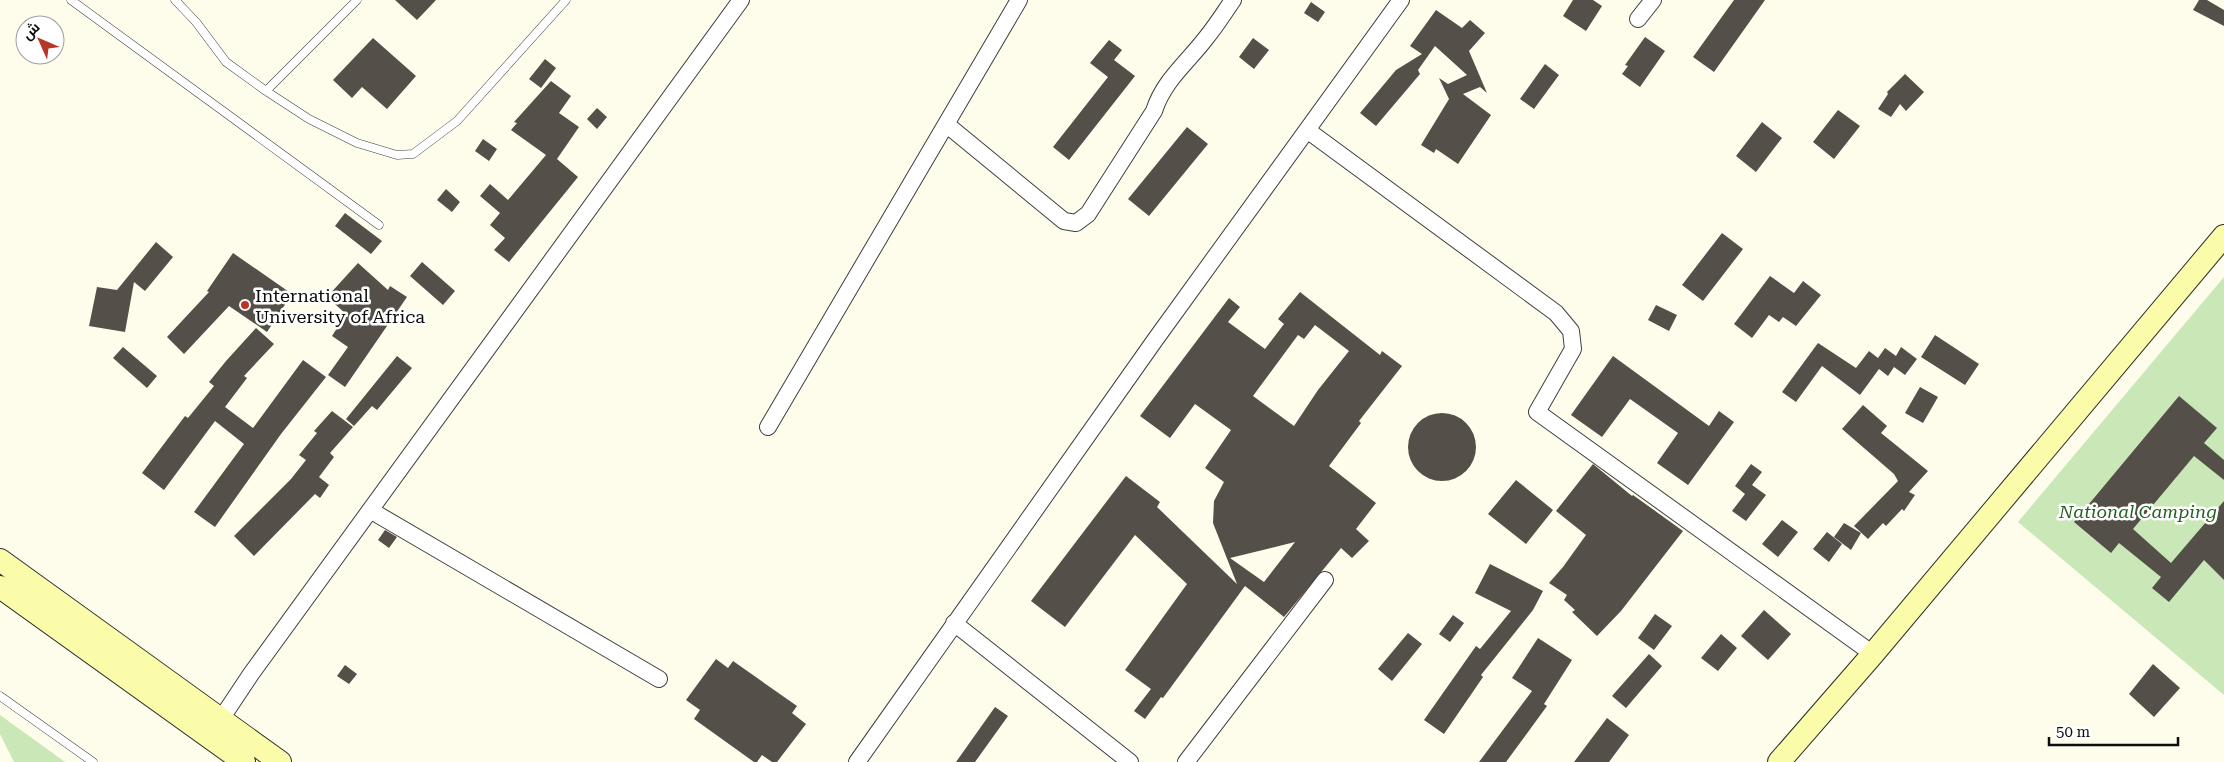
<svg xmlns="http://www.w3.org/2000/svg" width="2224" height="762" font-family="'Roboto Serif',Cairo,serif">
	<rect width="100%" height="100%" fill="#fefdec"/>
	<path fill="#c9e7b7" d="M2224,277V695L2018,522Z
		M0,715L65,762H14L0,734Z"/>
	<path fill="#544f49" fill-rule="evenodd" d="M395,0H436L417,20Z
		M1573,0H1593L1602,6L1586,31L1563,16Z
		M1734,0H1765L1714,72L1693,57Z
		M2199,0H2207L2224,10V26L2193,10Z
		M1311,2L1325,12L1318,22L1304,13Z
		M1436,10L1462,28L1470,20L1485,33L1469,51L1487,93L1480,87L1463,94L1491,115L1458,164L1436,149L1434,153L1421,145L1449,99L1439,78L1448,84L1467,75L1435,46L1418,70L1420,74L1376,126L1360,113L1396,70L1422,54L1410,46Z
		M1645,37L1665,51L1640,87L1622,74L1628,66L1625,65Z
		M373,38L416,76L387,109L362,87L352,98L333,80Z
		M1253,38L1269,50L1254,69L1239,57Z
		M1109,40L1122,50L1114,60L1135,76L1069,160L1053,147L1108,77L1090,63Z
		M545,59L556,68L541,88L529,79Z
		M1545,64L1559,75L1534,109L1520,99Z
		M1905,74L1924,92L1906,111L1900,104L1891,117L1878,109L1888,94L1887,92Z
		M551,81L571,96L559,113L579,127L557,159L578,177L509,262L494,250L505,238L490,225L500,213L480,196L490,184L508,200L546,155L511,130L517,123L514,122Z
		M597,108L607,117L597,129L587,119Z
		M1838,110L1860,126L1834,159L1813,142Z
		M1762,122L1782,138L1756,172L1736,156Z
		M1187,127L1208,144L1149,216L1128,199Z
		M483,139L497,149L489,161L475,151Z
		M446,189L460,202L452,212L437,200Z
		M345,213L382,241L371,254L335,226Z
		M1722,233L1743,249L1703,301L1682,285Z
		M156,242L173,257L145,291L134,282L125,332L89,326L97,287L117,290Z
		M233,253L292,294L267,332L229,306L184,354L167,337L209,292L207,291Z
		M422,262L455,291L443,305L410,276Z
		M358,263L388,290L390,286L407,297L345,387L328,375L348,347L332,336L346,314L327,297Z
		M1770,276L1794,293L1803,281L1821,295L1796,326L1783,317L1779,322L1769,315L1752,338L1734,324Z
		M1300,292L1380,355L1382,351L1402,366L1359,421L1361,423L1329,466L1376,503L1356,529L1369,541L1352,558L1341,548L1284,617L1245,586L1163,698L1161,697L1145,719L1134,711L1151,689L1125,670L1187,584L1135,535L1065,627L1031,601L1126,476L1160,502L1157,507L1237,584L1213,523L1214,501L1224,482L1205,468L1231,430L1195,404L1170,438L1140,416L1229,298L1240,307L1228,322L1265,349L1284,324L1278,319ZM1315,325L1349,351L1318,390L1294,426L1253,396L1298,335L1304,339ZM1295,542L1264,582L1230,558Z
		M1656,305L1677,315L1669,331L1648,320Z
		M256,328L274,344L244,376L247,378L225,407L253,428L303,360L326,377L281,434L215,527L194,512L244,444L215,421L164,490L142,473L185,416L188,418L214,386L209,382L226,361Z
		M1935,335L1979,364L1965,385L1921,357Z
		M1818,343L1856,368L1869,351L1878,358L1885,348L1896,356L1901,347L1917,359L1905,375L1894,367L1888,376L1879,369L1860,395L1822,366L1796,402L1782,392Z
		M123,347L157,376L147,388L113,358Z
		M397,356L412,368L377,410L372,406L354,426L346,419Z
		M1613,356L1709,426L1719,411L1734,422L1688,485L1657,463L1678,433L1630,399L1602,437L1571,415Z
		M1920,387L1938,397L1923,423L1905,413Z
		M2179,396L2217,428L2204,443L2224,460V480L2194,456L2133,529L2171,563L2224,501V580L2204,560L2169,602L2152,588L2161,577L2119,543L2111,553L2074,522Z
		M1863,405L1887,426L1881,433L1928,471L1909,492L1915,495L1904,511L1902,509L1886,526L1883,523L1868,539L1854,526L1898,481L1894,474L1842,429Z
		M332,411L353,427L330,453L334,457L319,477L329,485L320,498L315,494L254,556L234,536L291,479L306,460L299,455L317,433L314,431Z
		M1408 447a34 34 0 1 1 68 0a34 34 0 1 1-68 0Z
		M1593,464L1632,496L1633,495L1683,531L1621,611L1597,636L1572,612L1575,610L1564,600L1567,595L1549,583L1563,567L1586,535L1556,511Z
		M1751,464L1762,472L1752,485L1766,495L1746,521L1732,511L1745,494L1735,486Z
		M1516,480L1553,510L1526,544L1488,514Z
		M1782,520L1798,532L1778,557L1762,544Z
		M1844,523L1861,533L1851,550L1834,537Z
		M385,530L397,537L389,548L378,540Z
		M1827,532L1842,544L1829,562L1813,549Z
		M1490,564L1543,591L1533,610L1481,675L1483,677L1444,734L1424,720L1476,646L1480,649L1511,611L1475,593Z
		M1764,610L1791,634L1768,660L1741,636Z
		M1655,614L1672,626L1654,650L1638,638Z
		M1453,615L1464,623L1450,642L1439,634Z
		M1408,633L1422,644L1392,681L1378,669Z
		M1721,634L1737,648L1718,671L1701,658Z
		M1538,638L1572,660L1544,704L1547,706L1506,762H1479L1532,691L1512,678Z
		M1649,654L1662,666L1626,708L1612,696Z
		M716,659L728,668L733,661L797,706L792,713L806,724L777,762H772L762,755L757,762H754L694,719L700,710L686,700Z
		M2153,664L2180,688L2154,717L2129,694Z
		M345,665L357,674L349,684L337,676Z
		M995,707L1008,716L975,762H956Z
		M1607,718L1629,735L1609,762H1574Z"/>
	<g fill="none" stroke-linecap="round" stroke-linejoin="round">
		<g stroke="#3f3f3f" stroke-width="9">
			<path id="lane" d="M71,0L379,225
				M175,0L196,22L226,62L266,91L309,119L357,143L397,155L413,154L457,121L566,0
				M266,91L357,0
				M0,696L93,762"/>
		</g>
		<g stroke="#3f3f3f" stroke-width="18">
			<path id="street" d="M1638,19L1653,0
				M946,124L1064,221L1076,223L1088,214L1154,111C1164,80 1187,63 1206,38C1216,26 1224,13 1233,0
				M1307,130L1556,313L1571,331L1573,349L1537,412L1873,654
				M768,427L1019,0
				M370,510L659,679
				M954,623L1130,762
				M221,719L251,674L741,0
				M857,762L1155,340L1401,0
				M1186,762L1325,580"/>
		</g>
		<g stroke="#2e2e2e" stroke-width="24">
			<path id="secondary" d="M0,560L280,762
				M0,587L244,762
				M1779,762L1873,654L2224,236"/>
		</g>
		<use href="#lane" stroke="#fff" stroke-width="8"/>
		<use href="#street" stroke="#fff" stroke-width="16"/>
		<use href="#secondary" stroke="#fafca9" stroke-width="22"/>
	</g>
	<circle fill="#b73629" stroke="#fff" stroke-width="2" cx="245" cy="305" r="5"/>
	<g text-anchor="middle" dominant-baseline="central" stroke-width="5" stroke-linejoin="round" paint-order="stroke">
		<g font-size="18" fill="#0c0c0c" stroke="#fff" text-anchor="start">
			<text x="255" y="295">International<tspan x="255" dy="21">University of Africa</tspan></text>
		</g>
		<g font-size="18" font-style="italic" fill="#24611f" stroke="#fff">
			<text x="2138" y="511">National Camping</text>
		</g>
	</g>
	<g transform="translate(40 40) rotate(315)"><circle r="24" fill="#ffffff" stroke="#9e9e9e"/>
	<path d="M0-4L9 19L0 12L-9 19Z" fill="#b73629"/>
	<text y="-8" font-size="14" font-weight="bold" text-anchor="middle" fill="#0c0c0c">ش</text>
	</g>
	<path d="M2049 737v8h129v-8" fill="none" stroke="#0c0c0c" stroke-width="2.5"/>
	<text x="2056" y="737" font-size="15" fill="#0c0c0c" stroke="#ffffff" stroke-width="4" paint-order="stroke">50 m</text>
</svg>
